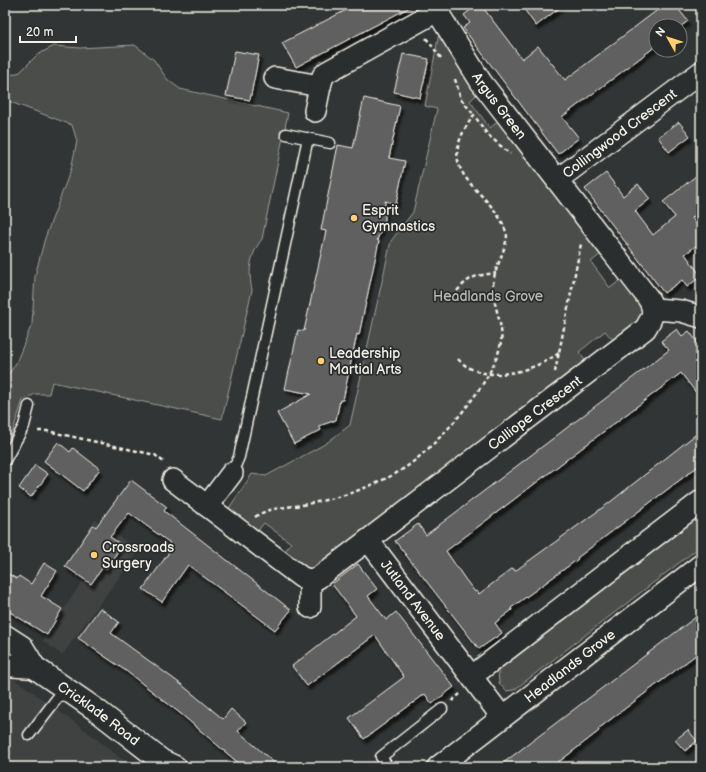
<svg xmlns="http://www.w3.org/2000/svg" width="706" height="772" font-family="'Balsamiq Sans',sans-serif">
	<defs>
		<filter id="shadow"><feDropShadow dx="2.5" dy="4.5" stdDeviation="1" flood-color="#0009"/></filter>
	</defs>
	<rect width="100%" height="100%" fill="#323535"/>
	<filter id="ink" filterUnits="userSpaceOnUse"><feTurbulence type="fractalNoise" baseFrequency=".025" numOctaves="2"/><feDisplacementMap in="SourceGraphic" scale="8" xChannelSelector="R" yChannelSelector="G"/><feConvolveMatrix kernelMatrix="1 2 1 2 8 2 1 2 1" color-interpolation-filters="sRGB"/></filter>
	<g filter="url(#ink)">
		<path fill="#404242" d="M95,520L139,550L62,655L43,641L83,580L64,567Z
			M5,674L23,685L89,733L132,767H5Z"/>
		<path fill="#4b4d4c" stroke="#a09f9a" d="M439,33L479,92L470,101L490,128L500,120L602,253L591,262L610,288L622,279C650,316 650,312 614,341L605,331L579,352L587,363L315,567L307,568L283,554L291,543L264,523L256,533L227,511L252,474L266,476L325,444L350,425L391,241L413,212L437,109L425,106Z
			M135,45L154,60L167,79L180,89L288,113L262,239C250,255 248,270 252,290L222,419L52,382L49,394H35L23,400L12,433L5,443V380L16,363L32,324L35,276L45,238L71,169L77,141L72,125L5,100V77L20,72L37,55L54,46L80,48Z
			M701,514V546L514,690L506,691L499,683L498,670Z"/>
		<path fill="#5f605f" stroke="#f4f1e8" filter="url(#shadow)" d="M356,5H414L296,67L282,43Z
			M477,5H481L522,59L538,46L565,80L664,5H675L688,21L680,27L656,26V46L562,117L579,138L558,154L463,28L470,23L464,15Z
			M521,5H563L536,26Z
			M235,51L259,55L250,100L226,96Z
			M403,54L429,59L420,98L394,92Z
			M364,98L400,106L389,158L405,161L396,204L385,201V221L377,240L379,241L359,335L357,334L343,400H340L336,420L319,426L321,430L294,444L277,413L311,394L285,389L298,330L304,331L326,231L321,230L338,145L353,148Z
			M679,122L690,136L669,152L658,137Z
			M701,172V210L692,218L701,230V242L685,254L701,276L687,287L682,280L664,293L585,189L606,173L623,196L638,184L650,199L635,211L653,235L675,217L663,202Z
			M677,329L682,336L689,331L701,347V399L681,373L446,551L465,579L475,592L477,591L479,594L513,568L515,571L609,503L695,435L701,443V464L577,558L578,559L511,608L512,610L495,623L502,633L479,649L395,541L418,524L426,535L484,491L669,350L661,341Z
			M58,442L70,452L73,448L100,469L83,491L44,461Z
			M35,465L48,474L31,497L19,488Z
			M131,480L167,507L164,511L291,610L275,630L188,565L162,602L143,589L170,551L166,548L170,543L129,513L110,537L122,545L106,569L103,567L91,584L65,566L93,525L96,527Z
			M44,563L57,571L41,596L62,609L47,635L5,609V572L17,579L19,576L31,584Z
			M358,564L377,589L368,596L386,620L396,612L454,687L432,704L425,694L364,739L349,718L404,677L375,635L307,686L292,666L356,616L332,584Z
			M100,608L119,622L111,633L182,685L223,719L231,709L246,722L238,731L279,767H243L181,714L126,671L78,638Z
			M701,613V651L598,729L599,731L564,758L551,767H498Z
			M688,730L697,741L685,751L675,740Z"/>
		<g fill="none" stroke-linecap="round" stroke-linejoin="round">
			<g stroke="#f4f1e8" stroke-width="13">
				<path id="lane" d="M286,134L330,143
					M5,460L24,426L29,406
					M232,473L239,457L308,138
					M29,735L65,688
					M388,767L381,757L442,709"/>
			</g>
			<g stroke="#f4f1e8" stroke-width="24">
				<g id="street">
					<path id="s1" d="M275,78L320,86L323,76L327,72L437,11L481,82L648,298C656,311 653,317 645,329L368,540"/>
					<path d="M315,111L320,86"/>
					<path id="s2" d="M557,180L701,72"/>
					<path d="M654,309L681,311L701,317"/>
					<path id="s3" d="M173,480L301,577L310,581L318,578L368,540L502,717"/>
					<path d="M207,506L232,473"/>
					<path d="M310,581V607"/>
					<path d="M472,676L701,501"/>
					<path id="s4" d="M438,767L701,565"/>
				</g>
			</g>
			<g stroke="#f4f1e8" stroke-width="25">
				<g id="primary">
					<path id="s5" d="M5,636L22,647L34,667L95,709L162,761L175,767"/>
					<path d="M5,665L34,667"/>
				</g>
			</g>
			<path stroke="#f4f1e8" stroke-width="2.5" stroke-dasharray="4 3" stroke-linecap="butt" d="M426,38L441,58
				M455,79L461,99L474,115
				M457,291C471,275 476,276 496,273
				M458,359C482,386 533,372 559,353
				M555,372L581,244
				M38,431H47L155,455L165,463
				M255,517C271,506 288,508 307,504C323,501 339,497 354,492C372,485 390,478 406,467C438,445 495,381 501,342C504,325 492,304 493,285C494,268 505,253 507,236C496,187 426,179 474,115L487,134L510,154
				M452,701L460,694"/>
			<use href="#lane" stroke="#2a2d2e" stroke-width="10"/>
			<use href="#street" stroke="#2a2d2e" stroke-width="21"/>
			<use href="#primary" stroke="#2a2d2e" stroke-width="22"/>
		</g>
	</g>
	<g fill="#ffd166" stroke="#2a2d2e" stroke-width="1.5">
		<circle cx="354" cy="218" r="4"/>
		<circle cx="321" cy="361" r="4"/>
		<circle cx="94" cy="555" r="4"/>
	</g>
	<g text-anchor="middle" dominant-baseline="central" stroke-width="3.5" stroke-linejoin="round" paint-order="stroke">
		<g font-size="14" fill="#f4f1e8" stroke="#2a2d2e">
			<text stroke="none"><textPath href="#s1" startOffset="301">Argus Green</textPath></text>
			<text stroke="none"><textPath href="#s2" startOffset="78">Collingwood Crescent</textPath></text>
			<text transform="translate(535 413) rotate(-37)">Calliope Crescent</text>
			<text stroke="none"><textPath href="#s3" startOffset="317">Jutland Avenue</textPath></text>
			<text stroke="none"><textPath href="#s4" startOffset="166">Headlands Grove</textPath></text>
			<text stroke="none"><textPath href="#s5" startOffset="123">Cricklade Road</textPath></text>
		</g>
		<g font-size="14" fill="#f4f1e8" stroke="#2a2d2e" text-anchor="start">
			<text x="362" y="210">Esprit<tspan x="362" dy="16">Gymnastics</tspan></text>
			<text x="329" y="353">Leadership<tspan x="329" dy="16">Martial Arts</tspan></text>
			<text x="102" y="547">Crossroads<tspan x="102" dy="16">Surgery</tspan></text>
		</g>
		<g font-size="14" fill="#b9b8b1" stroke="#2a2d2e">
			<text x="488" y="296">Headlands Grove</text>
		</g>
	</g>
	<rect width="706" height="772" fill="none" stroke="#2a2d2e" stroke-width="20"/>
	<rect x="10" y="10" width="686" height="752" fill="none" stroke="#f4f1e8" stroke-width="1.5" filter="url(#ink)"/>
	<g transform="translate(668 38) rotate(309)"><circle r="19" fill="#2a2d2e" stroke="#7b7b78"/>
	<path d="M0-3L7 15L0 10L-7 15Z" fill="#ffd166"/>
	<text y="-6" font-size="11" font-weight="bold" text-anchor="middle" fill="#f4f1e8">N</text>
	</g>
	<path d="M20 36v6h56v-6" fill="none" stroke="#f4f1e8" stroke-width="2"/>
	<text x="26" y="36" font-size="12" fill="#f4f1e8" stroke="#2a2d2e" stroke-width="3" paint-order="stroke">20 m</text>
</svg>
